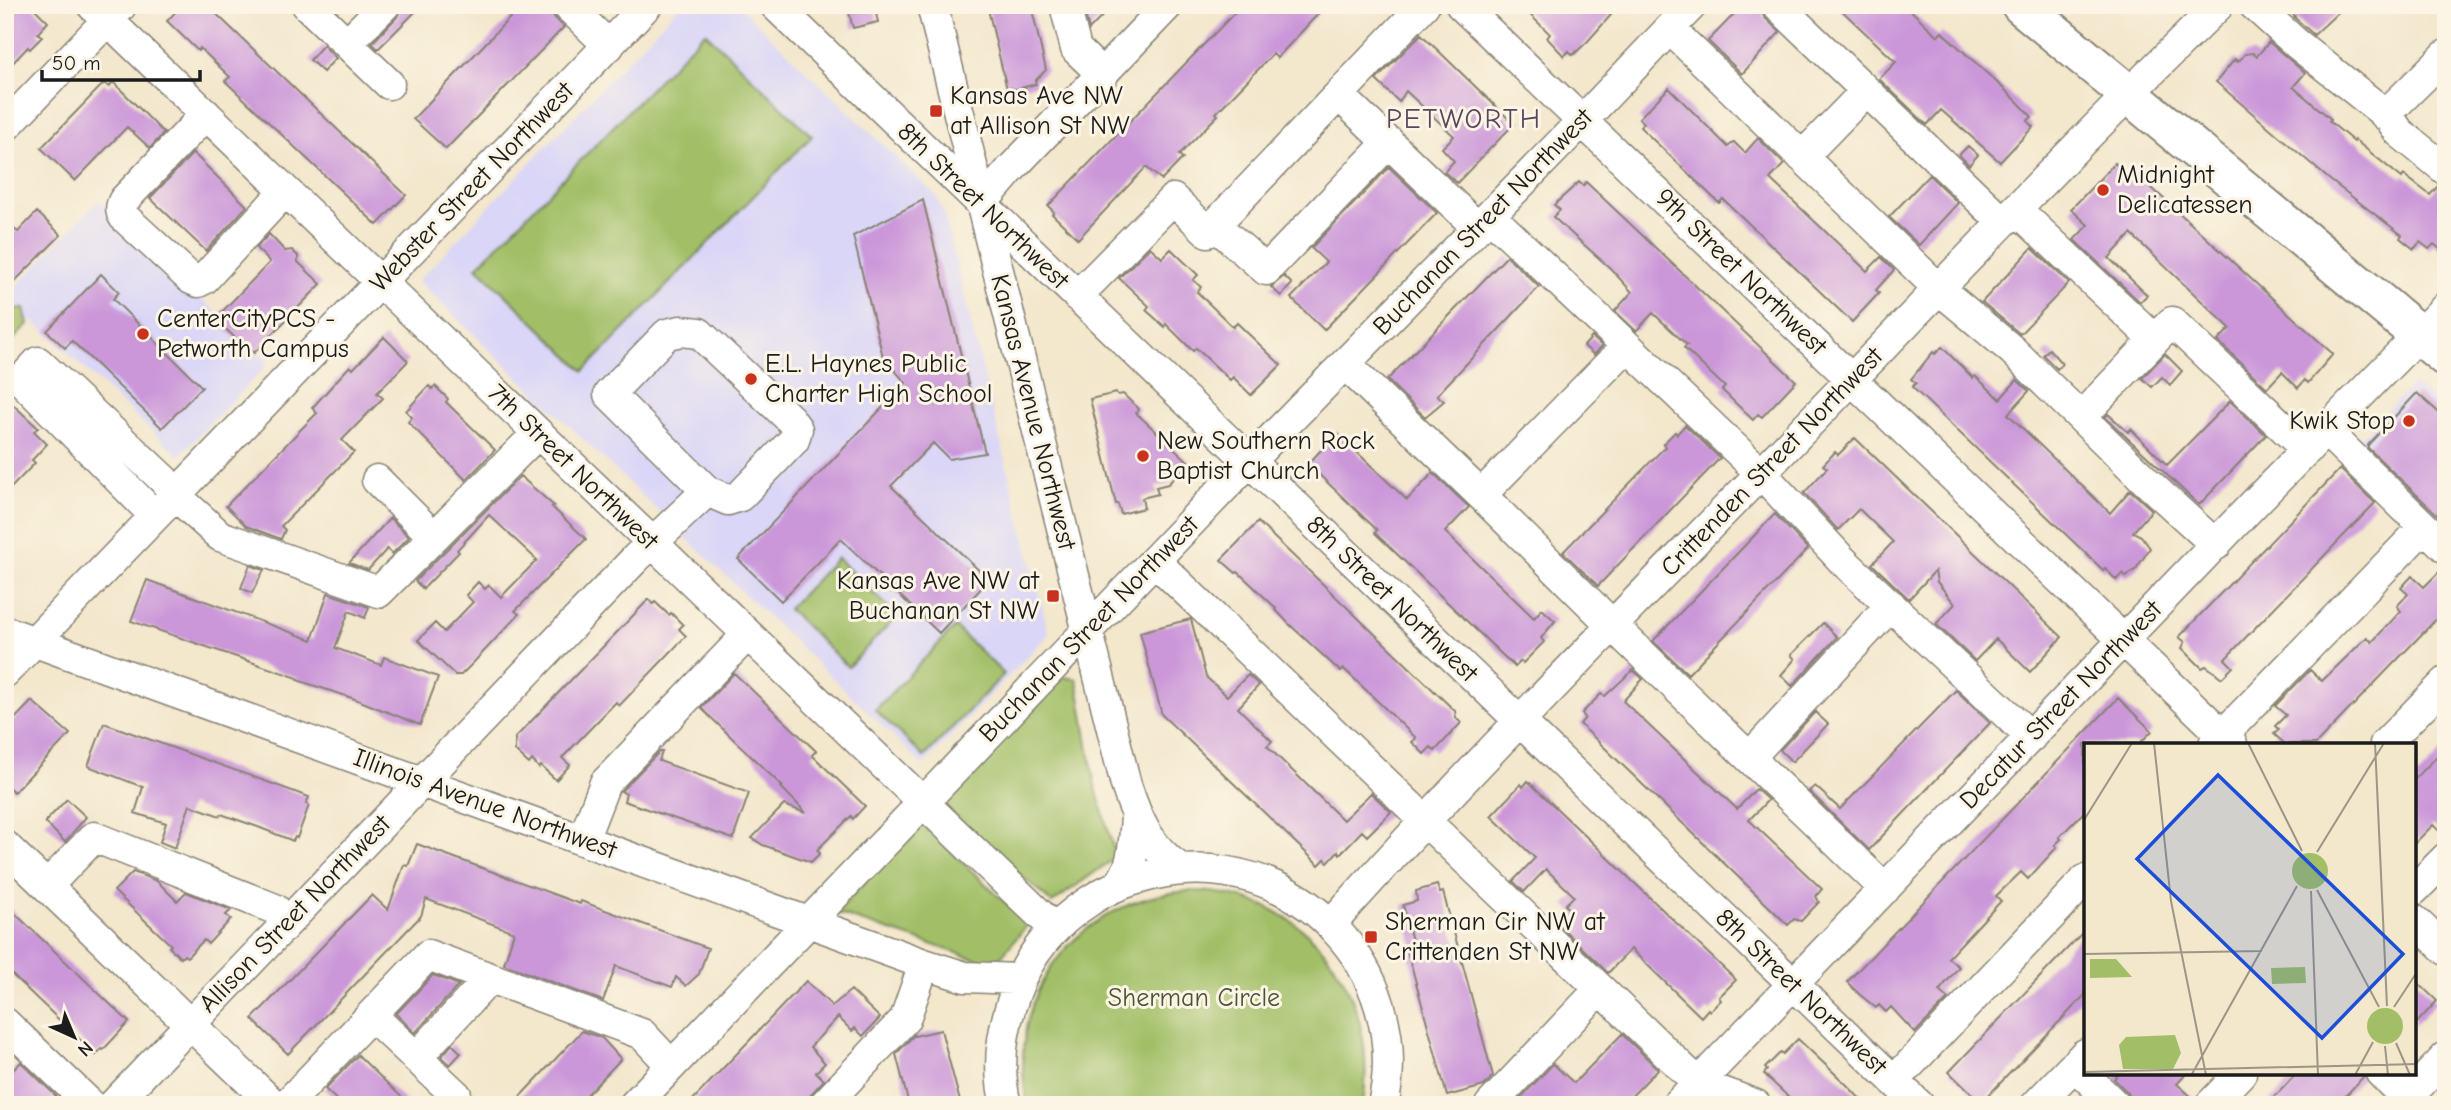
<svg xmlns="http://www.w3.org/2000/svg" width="2451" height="1110" font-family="'Comic Neue',sans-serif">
	<rect width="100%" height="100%" fill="#fcf5e5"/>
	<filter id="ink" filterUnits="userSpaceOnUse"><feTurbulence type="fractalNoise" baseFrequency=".0143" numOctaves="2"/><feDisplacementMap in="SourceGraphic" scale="14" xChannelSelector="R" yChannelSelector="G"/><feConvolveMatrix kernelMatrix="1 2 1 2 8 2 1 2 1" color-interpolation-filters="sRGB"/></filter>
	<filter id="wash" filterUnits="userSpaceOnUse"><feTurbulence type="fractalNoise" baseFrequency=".00686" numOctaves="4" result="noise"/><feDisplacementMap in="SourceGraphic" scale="28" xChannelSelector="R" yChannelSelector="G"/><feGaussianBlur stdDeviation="1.57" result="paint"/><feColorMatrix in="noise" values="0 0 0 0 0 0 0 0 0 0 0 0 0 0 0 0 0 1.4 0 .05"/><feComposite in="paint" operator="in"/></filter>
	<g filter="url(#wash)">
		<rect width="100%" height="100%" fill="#f3e7cc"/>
		<path fill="#dad6f7" d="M680,5H738L935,195L943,211L1049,634L923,765L418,281Z
			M99,200L269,363L179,456L32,320L5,348V298Z
			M2413,384L2446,411V541L2351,447Z"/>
		<path fill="#a2bf67" stroke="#5f6e42" stroke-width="2" d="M705,32L812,136L584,371L477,267Z
			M7,308L24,309L28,324L11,342L5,337V310Z
			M837,558L897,616L848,667L788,609Z
			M955,627L1004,674L924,757L875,710Z
			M1063,677L1077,679L1095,785L1116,857L1052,903L941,804Z
			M921,823L1028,924L994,965L836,913Z
			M1188,891C1308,890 1380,991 1363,1105H1028C1002,995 1077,899 1188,891Z"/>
		<g id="blocks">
			<path fill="#cb97d9" d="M5,5H31L48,22L38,33L42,37L30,49L28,47L5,71Z
				M182,5H207L406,195L377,225L225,81L230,77L200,48L198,51L167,21Z
				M402,5H422L378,49L372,43L397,17Z
				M522,5H550L554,17L564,27L446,149L413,119Z
				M847,5H874L878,22L853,28Z
				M987,5H1031L1046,70L1035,81L1036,84L1013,90L1012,88L1007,89Z
				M1083,5H1113L1089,30Z
				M1242,5H1309L1318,14L1277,58L1273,54L1216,113L1218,115L1179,155L1183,158L1162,180L1146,167L1078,239L1052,214L1054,212L1048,206Z
				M1520,5H1601L1611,15L1588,41L1573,55L1569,51L1564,56L1547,38L1550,34Z
				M1743,5H1760L1764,17L1780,32L1742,74L1708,41Z
				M1836,5H1905L1938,36L1942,32L2018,102L2032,117L2027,121L2033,127L2000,162L1941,110L1927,125L1879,79L1896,62Z
				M2285,5H2346L2314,35L2294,17L2295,16Z
				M1421,34L1514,124L1457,183L1444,172L1454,161L1442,148L1454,136L1406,91L1399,102L1376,80Z
				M2269,42L2305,73L2293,87L2331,119L2329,121L2354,142L2355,140L2402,178L2404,175L2430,195L2439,185L2446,187V254L2434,244L2429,249L2420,242L2414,249L2400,238L2402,235L2330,180L2216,82L2235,59L2238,62L2245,54L2253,53L2257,56Z
				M323,45L336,58L323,72L310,60Z
				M113,82L164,133L150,148L127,127L75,181L41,148L104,83L109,87Z
				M1669,88L1728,147L1734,142L1745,153L1758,138L1784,164L1770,179L1867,271L1881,257L1894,270L1876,290L1879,293L1852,322L1723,199L1719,203L1640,127L1644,123L1639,118Z
				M1968,146L1978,155L1969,165L1959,155Z
				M193,153L247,206L206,251L150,198Z
				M2115,163L2131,178L2135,173L2164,199L2333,354L2308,383L2305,380L2298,388L2282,372L2267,388L2218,341L2230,328L2131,234L2109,258L2147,295L2140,302L2074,240L2088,225L2071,209Z
				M1389,167L1437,213L1324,330L1291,298L1326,262L1311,248Z
				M1929,175L1958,203L1919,245L1889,217Z
				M1579,182L1583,186L1586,182L1796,381L1762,417L1758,414L1753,420L1722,390L1725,387L1684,348L1687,345L1653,313L1636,331L1615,311L1632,292L1610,268L1553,217L1560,210L1554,205Z
				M923,200L985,453L949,459L933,443L891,486L989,580L939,633L841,539L781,601L738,559L906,383L883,357L853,236Z
				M37,212L61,235L13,283L5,275V238L14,229L18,232Z
				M269,234L285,251L292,250L298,256V262L321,284L254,353L249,348L247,349L215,319L270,262L256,248Z
				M1150,247L1162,258L1171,249L1198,275L1193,280L1201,287L1197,292L1233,327L1237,323L1281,365L1251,395L1233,377L1230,380L1196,348L1193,351L1166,324L1165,327L1146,310L1149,306L1119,278Z
				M2032,248L2069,283L2020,334L1982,302Z
				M1507,256L1539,287L1437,395L1444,401L1425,417L1387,380Z
				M101,274L119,292L113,299L202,387L162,428L72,341L65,348L47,331Z
				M1284,276L1292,284L1281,296L1271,287Z
				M384,337L408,361L377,393L383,398L342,440L354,452L281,526L285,530L281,539L246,526L226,506L317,413L312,408L338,379L350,366L353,369Z
				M1592,337L1602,346L1594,355L1584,346Z
				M1942,347L1973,378L1975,376L2000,399L2017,380L2029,391L2008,414L2110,513L2130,490L2152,510L2133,532L2141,536L2150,548L2136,569L2126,577L2123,573L2116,580L2105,568L2103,570L1912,387L1916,383L1911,379L1933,352L1935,354Z
				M2049,349L2062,364L2057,369L2043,355Z
				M2165,354L2182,371L2170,385L2162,377L2152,387L2142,378Z
				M429,386L432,389L435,386L448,399L446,402L495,450L466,480L408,422L412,417L406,411Z
				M1116,393L1118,395L1123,394L1139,409L1136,413L1189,462L1168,484L1156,487L1158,494L1142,498L1144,508L1121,514L1118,504H1116L1090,399Z
				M2417,393L2446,419V523L2368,448V445Z
				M5,397L38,428L34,431L47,444L32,460L35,463L5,494Z
				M2230,401L2266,435L2199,505L2105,417L2108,414L2128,432L2131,429L2167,465Z
				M1685,425L1720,458L1598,586L1563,552L1665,447L1663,444L1675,432L1677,434Z
				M1337,433L1407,500L1433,473L1469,507L1445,532L1534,618L1542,609L1555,621L1541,638L1544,642L1523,663L1521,661L1515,667L1375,533L1377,530L1308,464Z
				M1855,438L2062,637L2030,672L1996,639L1975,661L1936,624L1955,604L1937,582L1935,571L1909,599L1872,564L1893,542L1859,509L1838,530L1804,493L1827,468L1823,465L1835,452L1838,455Z
				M2340,469L2375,503L2225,659L2233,667L2222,678L2206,666L2202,668L2182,648L2185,642L2179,637Z
				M520,476L554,506L552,507L586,539L515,611L519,614L474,662L461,675H455L418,640L435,623L444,632L473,602L466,595L478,582L485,589L489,585L501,597L537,560L489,515L457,550L459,552L423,589L415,581Z
				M1775,514L1808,549L1688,674L1653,641Z
				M390,518L409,537L392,554L387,549L368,570L349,563Z
				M1258,522L1455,711L1456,718L1461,723L1435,751L1431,747L1424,754L1412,742L1416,738L1344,669L1341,672L1289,624L1275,609L1276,608L1238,572L1236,573L1221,560Z
				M250,565L264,570L252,593L241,588Z
				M2446,565V609L2316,744H2285L2274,734L2279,730L2275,726L2286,715L2275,706L2310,670L2322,681L2367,637L2372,642L2401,611L2397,606L2408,594L2401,588L2412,576L2424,587Z
				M147,580L312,640L328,593L369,607L365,618L349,611L335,648L381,665L384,657L438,677L420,725L355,699L297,680L298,678L131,621Z
				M649,599L653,604L655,602L669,615L671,613L683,625L679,629L686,636L619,706L616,702L562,758L570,765L556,780L541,766L539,768L532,760L529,764L515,751V738Z
				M1191,619L1206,677L1227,696L1248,675L1259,685L1238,708L1272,741L1267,746L1343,820L1371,793L1391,812L1367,836L1362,831L1340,854L1338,851L1328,862L1325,859L1319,865L1162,715L1140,632Z
				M1823,623L1837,637L1792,686L1781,675L1795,659L1791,655Z
				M1633,670L1643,679L1623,701L1737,809L1756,789L1768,800L1749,820L1822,889L1816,896L1819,902L1801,921L1794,919L1788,925L1580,724L1585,718L1582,713L1601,694L1605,696Z
				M734,673L816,751L812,755L865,806L853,819L851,816L817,850L820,853L811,862L763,845L752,838L784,805L806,813L780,786L783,787L701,708Z
				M1956,690L1990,723L1869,850L1809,791L1815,786L1840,809Z
				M2118,698L2152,731L2139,744H2085V811L2059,837L2061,839L2055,845L2057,847L2028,879L2021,872L1996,896L2001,901L1948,958L1959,967L1939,991L1948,999L1915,1033L1891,1007L1886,1012L1879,1005L1876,1008L1859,994L1847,982Z
				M32,701L70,734L14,792L5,784V729Z
				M1815,712L1828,724L1792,762L1780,750Z
				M104,723L309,797L306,804L309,805L297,838L295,837L293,841L258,827L221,814L220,816L190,805L175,848L160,842L166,823L135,813L143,787L88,766Z
				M2446,747V837L2433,825L2414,844V780Z
				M659,752H662L659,761L749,793L733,839L624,801L626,794L621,791Z
				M1528,781L1736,980L1719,997L1721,1000L1710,1011L1708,1009L1701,1017L1631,949L1608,973L1559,925L1573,912L1565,905L1574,896L1546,869L1524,892L1513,881L1535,858L1491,816L1521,784L1523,787Z
				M67,799L86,817L65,842L45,822Z
				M417,844L580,904L581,901L708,948L699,974L686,986L676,977L672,987L616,966L603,1001L504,964L514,932L426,899L421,916L288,1054L252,1019L372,895L388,910L404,865L408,866Z
				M133,872L157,881L177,901L186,892L231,910L226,915L231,919L208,944L204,940L187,957L184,955L181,958L169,947L171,945L114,891Z
				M1437,885L1440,893L1443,892L1493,1076L1484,1086L1447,1096L1406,946L1413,945L1403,905L1417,901L1416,891Z
				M5,904L129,1022L103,1050L101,1049L96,1055L5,968Z
				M2085,930V995L1981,1103L1949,1072Z
				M433,975L459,985L415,1033L396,1014Z
				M2414,979L2437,1001L2414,1026Z
				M806,981L832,1006L851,990L880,1018L863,1036L855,1028L852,1031L838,1017L810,1047L825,1063L816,1072L824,1080L811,1094L807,1105H688Z
				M941,1030L961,1105H909L896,1054L914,1035L915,1036Z
				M582,1031L602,1038L621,1059L577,1105H512Z
				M1622,1034L1658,1069L1623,1105H1514L1553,1064L1574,1083Z
				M1798,1039L1848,1086L1866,1105H1797L1764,1074L1767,1070L1765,1068L1781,1052L1783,1054Z
				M452,1044L461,1053L450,1065L441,1057Z
				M358,1055L367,1064L410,1105H342L325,1089Z
				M21,1062L56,1096L48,1105H5V1078Z
				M2119,1073H2187L2177,1084L2194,1099L2193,1105H2132L2128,1093L2114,1079Z
				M2297,1073H2364V1076L2337,1105H2267Z"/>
		</g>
	</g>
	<g filter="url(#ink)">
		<use href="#blocks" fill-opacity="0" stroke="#888274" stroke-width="2"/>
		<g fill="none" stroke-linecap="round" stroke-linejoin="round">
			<g stroke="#888274" stroke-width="33">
				<path id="minor" d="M92,5L1055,929
					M307,5L389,84
					M567,5L609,46
					M775,5L1919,1105
					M932,5L1126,785C1137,819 1149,848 1181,869
					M1065,5L1076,49L1103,75
					M1461,5L2232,744
					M1777,5L2003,222
					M2254,5L2296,43L2389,117L2399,132L2446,170
					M1670,29L1939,289L2012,350L2147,482L2216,545
					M347,43L385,5
					M1339,95L1478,228
					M206,114L124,200C120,207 120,211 124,217L191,279L198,282L204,279L285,191
					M2385,115L2446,55
					M5,127L121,6
					M1802,157L1866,91
					M981,204L1011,169L1168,5
					M2016,209L2154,339
					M1490,216L1761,473L1843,561L2031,737
					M1215,225L1266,270L1389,142
					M1077,296L1173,199L1208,232L1424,5
					M681,331L699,333L790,419L797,429L794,440L770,465L740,496L728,500L707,491L609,394L667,334Z
					M1345,364L1481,495L1613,626L1885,889
					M2081,417L2172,322L2307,450
					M2325,430L2446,548
					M377,480L434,537
					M1481,495L1627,346
					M155,516L21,380L38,362L164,480L175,495L220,536L379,592L538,433
					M1155,561L1698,1083L1756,1105
					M5,631L924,964L965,977L1020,979
					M5,672L647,5
					M2214,744L2424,527
					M2385,744L2446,682
					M1750,757L1891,605
					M583,840L605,783L747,635
					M5,846L274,1105
					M1118,885C1134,869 1134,840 1136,818
					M47,886L94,837L275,909L286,923
					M2414,890L2446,858
					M2414,920L2446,950
					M1331,924C1472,766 1622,616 1770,464C1919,310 2065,155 2219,5
					M371,1015L456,1095L454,1105
					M5,1023L91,1105
					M416,1058L490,978
					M2074,1065L2115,1105
					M2381,1073L2413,1105
					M1894,1081L2085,880
					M113,1105L636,558L707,491
					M286,1105L428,955L642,1034L671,1065
					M634,1105L1235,476L1583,120L1692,5
					M824,1105L905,1019L924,964
					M1006,1105C996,1066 1002,1028 1016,991C1029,954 1055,923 1088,902C1109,887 1131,880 1156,874C1293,844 1414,968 1383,1105
					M1490,1105L1600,989
					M1677,1105L2270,487L2446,307
					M2036,1105L2085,1054
					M2210,1105L2241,1073
					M2400,1105L2446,1057"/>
			</g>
			<g stroke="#888274" stroke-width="42">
				<path id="highway" d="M2021,5L2446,357"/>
			</g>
			<use href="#minor" stroke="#fff" stroke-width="30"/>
			<use href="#highway" stroke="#fff" stroke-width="38"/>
		</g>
	</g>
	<g fill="#c8321e" stroke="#fcf5e5" stroke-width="2.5">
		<rect x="929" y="104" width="14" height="14" rx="3.5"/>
		<circle cx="2103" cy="190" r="7"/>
		<circle cx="143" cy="334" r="7"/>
		<circle cx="751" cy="379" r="7"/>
		<circle cx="2409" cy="421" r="7"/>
		<circle cx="1143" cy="456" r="7"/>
		<rect x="1046" y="589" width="14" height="14" rx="3.5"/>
		<rect x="1364" y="930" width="14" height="14" rx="3.5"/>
	</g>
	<g text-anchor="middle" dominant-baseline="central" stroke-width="6" stroke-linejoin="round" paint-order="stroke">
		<g font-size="26" fill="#1c1c1c" stroke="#fcf5e5" text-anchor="start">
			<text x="950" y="96">Kansas Ave NW<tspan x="950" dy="30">at Allison St NW</tspan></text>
			<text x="2117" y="175">Midnight<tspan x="2117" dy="30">Delicatessen</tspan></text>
			<text x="157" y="319">CenterCityPCS -<tspan x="157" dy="30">Petworth Campus</tspan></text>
			<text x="765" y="364">E.L. Haynes Public<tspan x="765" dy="30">Charter High School</tspan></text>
			<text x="2395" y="421" text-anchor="end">Kwik Stop</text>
			<text x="1157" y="441">New Southern Rock<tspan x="1157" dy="30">Baptist Church</tspan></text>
			<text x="1039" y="581" text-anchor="end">Kansas Ave NW at<tspan x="1039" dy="30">Buchanan St NW</tspan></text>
			<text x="1385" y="922">Sherman Cir NW at<tspan x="1385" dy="30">Crittenden St NW</tspan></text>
		</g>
		<g font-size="26" fill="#1c1c1c" stroke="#fcf5e5">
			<text transform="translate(472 187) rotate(-46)">Webster Street Northwest</text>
			<text transform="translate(983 206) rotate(44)">8th Street Northwest</text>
			<text transform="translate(1483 222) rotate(-46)">Buchanan Street Northwest</text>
			<text transform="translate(1741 272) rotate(44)">9th Street Northwest</text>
			<text transform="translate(1033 412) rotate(76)">Kansas Avenue Northwest</text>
			<text transform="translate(1772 462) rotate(-46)">Crittenden Street Northwest</text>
			<text transform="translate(573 467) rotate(44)">7th Street Northwest</text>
			<text transform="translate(1392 599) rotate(44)">8th Street Northwest</text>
			<text transform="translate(1089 629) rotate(-46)">Buchanan Street Northwest</text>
			<text transform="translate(2061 705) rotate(-46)">Decatur Street Northwest</text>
			<text transform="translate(485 804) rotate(20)">Illinois Avenue Northwest</text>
			<text transform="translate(295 914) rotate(-46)">Allison Street Northwest</text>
			<text transform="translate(1801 992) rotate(44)">8th Street Northwest</text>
		</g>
		<g font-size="26" fill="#4b5536" stroke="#fcf5e5">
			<text x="1194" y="998">Sherman Circle</text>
		</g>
		<g font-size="28" letter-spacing="2" fill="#59475e" stroke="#fcf5e5">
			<text x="1464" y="119">PETWORTH</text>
		</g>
	</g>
	<g transform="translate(2084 743)">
		<rect width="332" height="332" fill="#f3e7cc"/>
		<path d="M208 128a18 18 0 1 1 36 0a18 18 0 1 1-36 0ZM6,216H32L48,234L6,235ZM221,224L222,240L188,241L187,225ZM283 283a18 18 0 1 1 36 0a18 18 0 1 1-36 0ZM91,292L97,310L89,326H39L35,302L42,294Z" fill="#a2bf67"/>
		<path fill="none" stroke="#9d9686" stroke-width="2" d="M70,0L87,158L122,332M164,0L218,108M291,0L303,263M0,77L48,0M233,109L300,0M233,147L295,264M227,148L234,332M0,211L178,208M310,264L333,229M312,300L326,332M301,303L304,332M0,329L333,321M0,331V0M108,331L213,143M271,332L289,299"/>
		<path fill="#1d4ed8" fill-opacity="0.15" stroke="#1d4ed8" stroke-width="3.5" d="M134,32L319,211L238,295L53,116Z"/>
		<rect width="332" height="332" fill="none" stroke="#1c1c1c" stroke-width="3.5"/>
	</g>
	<rect width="2451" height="1110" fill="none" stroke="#fcf5e5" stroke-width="28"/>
	<g transform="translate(74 1037) rotate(136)" stroke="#fcf5e5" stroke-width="5" paint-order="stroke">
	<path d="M0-5L12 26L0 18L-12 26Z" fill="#1c1c1c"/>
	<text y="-10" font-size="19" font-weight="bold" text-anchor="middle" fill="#1c1c1c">N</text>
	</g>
	<path d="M42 70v10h158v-10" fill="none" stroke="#1c1c1c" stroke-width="3.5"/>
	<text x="52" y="70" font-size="21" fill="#1c1c1c" stroke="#fcf5e5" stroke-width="5" paint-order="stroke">50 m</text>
</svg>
